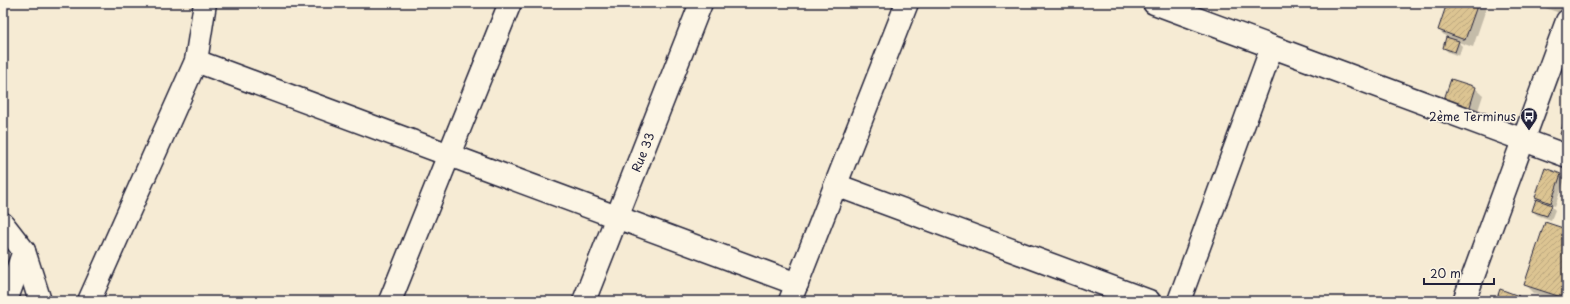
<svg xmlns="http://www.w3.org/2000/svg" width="1570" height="304" font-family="'Playpen Sans',sans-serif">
	<defs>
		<pattern id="building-hatch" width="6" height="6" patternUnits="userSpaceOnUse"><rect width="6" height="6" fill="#dcc492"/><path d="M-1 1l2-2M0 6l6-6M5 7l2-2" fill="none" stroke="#bca87f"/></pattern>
	</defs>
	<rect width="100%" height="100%" fill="#f6ebd4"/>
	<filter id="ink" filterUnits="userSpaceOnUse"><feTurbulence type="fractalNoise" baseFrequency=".025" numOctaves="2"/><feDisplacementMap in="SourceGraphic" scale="8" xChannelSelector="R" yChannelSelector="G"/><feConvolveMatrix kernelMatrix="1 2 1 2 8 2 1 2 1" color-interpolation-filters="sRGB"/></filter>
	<g filter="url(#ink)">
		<path fill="#0003" d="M1448,3H1488L1473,47L1458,42L1462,46L1459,56L1448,52L1444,48L1447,38L1439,30Z
			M1530,3H1566L1563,14Z
			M1475,88L1483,95L1475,120L1451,113Z
			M1567,116V140L1561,134Z
			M1561,175L1565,179L1555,206L1549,204L1555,210L1551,220L1537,215L1533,211L1542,203L1536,197Z
			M1567,230V301H1555L1535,294L1525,284Z
			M1518,296L1523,301H1497Z"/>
		<path fill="url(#building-hatch)" stroke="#22223b" d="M1447,3H1478L1465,40L1438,30Z
			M1543,3H1557L1555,7Z
			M1446,37L1459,41L1455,52L1443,48Z
			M1451,79L1476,87L1468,113L1442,105Z
			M1567,113V137L1560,134Z
			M1545,168L1561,174L1551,203L1535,197Z
			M1536,199L1552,205L1547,216L1532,211Z
			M1545,222L1566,229L1567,227V299L1524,285Z
			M1500,289L1519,296L1517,301H1496Z"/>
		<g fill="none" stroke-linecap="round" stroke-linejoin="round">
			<g stroke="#22223b" stroke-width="25">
				<g id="minor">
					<path d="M1154,3L1567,156"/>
					<path d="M196,61L797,284"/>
					<path d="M836,185L1149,301"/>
					<path d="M3,224L24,251L40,301"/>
					<path d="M6,301L24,251"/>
					<path d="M89,301L196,61L205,3"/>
					<path d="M390,301L510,3"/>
					<path id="s1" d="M584,301L701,3"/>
					<path d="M790,301L907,3"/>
					<path d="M1179,301L1272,47"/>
					<path d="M1464,301L1567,21"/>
				</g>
			</g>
			<use href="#minor" stroke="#fcf5e5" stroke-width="22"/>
		</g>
	</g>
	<defs>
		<g id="bus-pin" transform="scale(0.9)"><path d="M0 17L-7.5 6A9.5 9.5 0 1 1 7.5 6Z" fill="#22223b" stroke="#fcf5e5"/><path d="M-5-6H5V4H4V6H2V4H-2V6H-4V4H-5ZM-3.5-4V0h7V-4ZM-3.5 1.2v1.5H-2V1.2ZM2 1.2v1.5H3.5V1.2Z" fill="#fff"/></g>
	</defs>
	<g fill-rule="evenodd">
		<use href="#bus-pin" x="1529" y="116"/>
	</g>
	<g text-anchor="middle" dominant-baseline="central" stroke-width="3" stroke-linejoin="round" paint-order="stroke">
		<g font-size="12" fill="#22223b" stroke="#fcf5e5" text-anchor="end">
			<text x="1516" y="116">2ème Terminus</text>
		</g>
		<g font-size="12" fill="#22223b" stroke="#fcf5e5">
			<text stroke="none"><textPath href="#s1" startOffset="160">Rue 33</textPath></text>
		</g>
	</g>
	<rect width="1570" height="304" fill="none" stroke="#fcf5e5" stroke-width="16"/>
	<rect x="8" y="8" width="1554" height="288" fill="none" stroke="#22223b" stroke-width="1.5" filter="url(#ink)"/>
	<path d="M1424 278v6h70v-6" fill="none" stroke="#22223b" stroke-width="2"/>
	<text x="1430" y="278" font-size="12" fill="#22223b" stroke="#fcf5e5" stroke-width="3" paint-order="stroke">20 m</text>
</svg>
